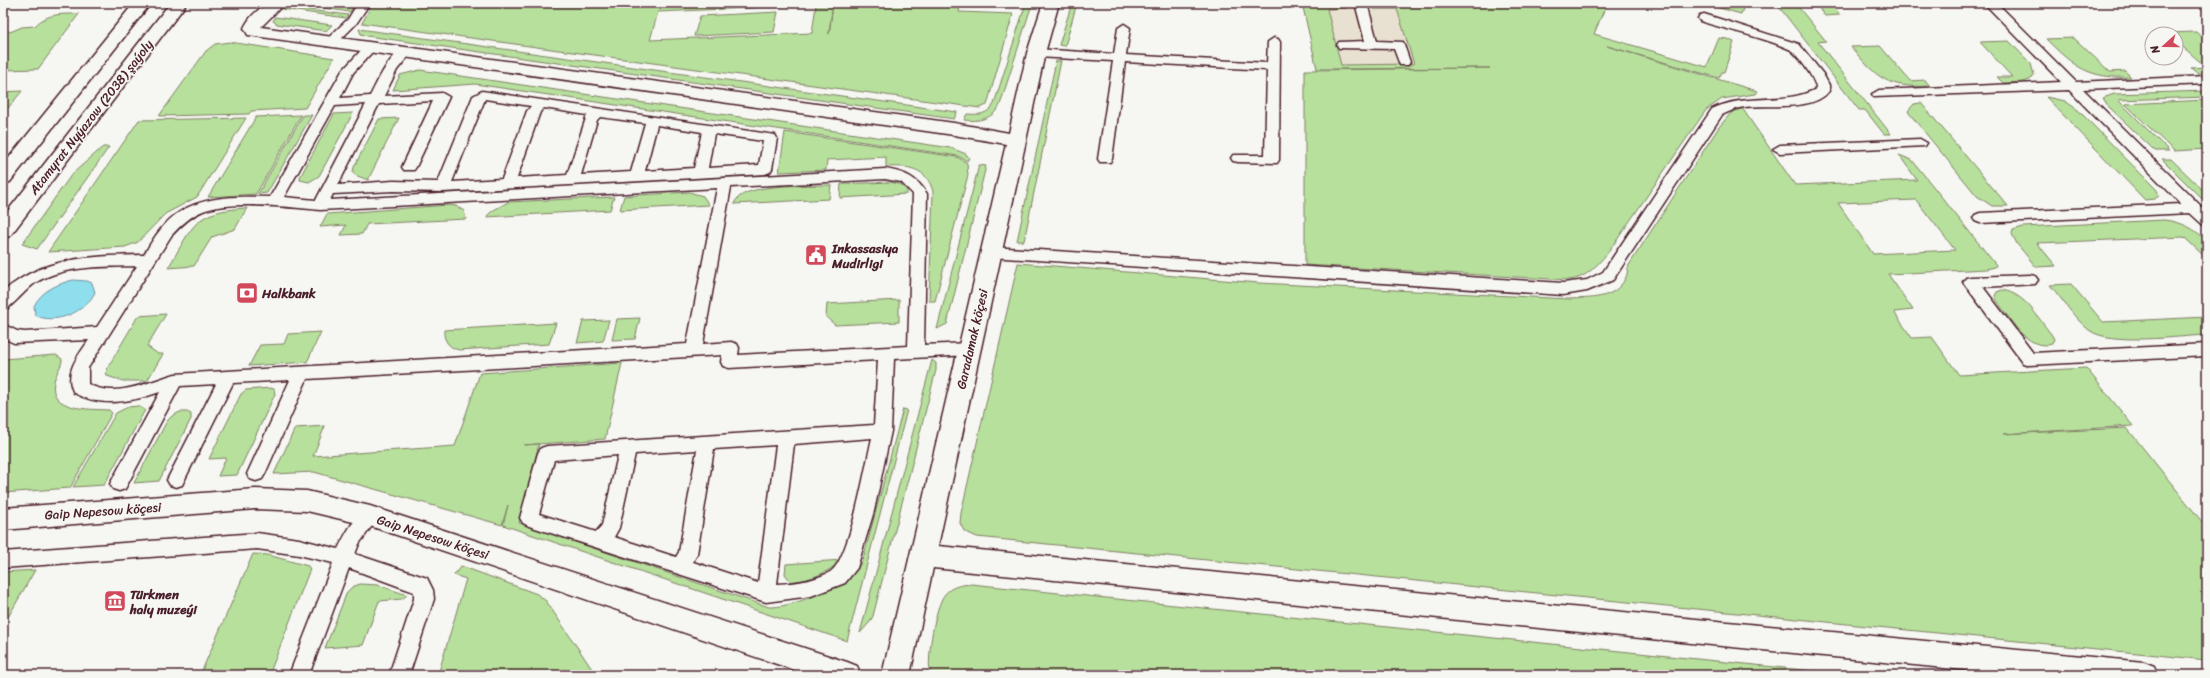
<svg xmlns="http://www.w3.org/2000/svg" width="2210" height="678" font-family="Sriracha,sans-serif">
	<rect width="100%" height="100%" fill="#f6f6f2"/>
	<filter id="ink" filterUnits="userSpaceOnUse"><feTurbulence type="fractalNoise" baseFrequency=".025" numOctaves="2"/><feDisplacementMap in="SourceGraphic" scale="8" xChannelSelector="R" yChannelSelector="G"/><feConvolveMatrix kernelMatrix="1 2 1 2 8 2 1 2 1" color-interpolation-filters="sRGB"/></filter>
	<g filter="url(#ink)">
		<path fill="#e8e0d0" d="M1302,3H1572L1542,67L1317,69Z"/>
		<path fill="#b6e09c" stroke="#808064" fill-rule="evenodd" d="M289,3H355L350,12Z
			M373,3H833L829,34L833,3H960L959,12L1013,14L987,105L980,108L362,23ZM816,5L812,33L650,40L658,12Z
			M1026,3L1032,4L1000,105C993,119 978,122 964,120L967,114C979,115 987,115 994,104Z
			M1072,3H1077L1065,46L1059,45Z
			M1302,3H1346L1347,8L1327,9L1341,65L1414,64L1397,9H1374L1372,3H1607L1594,34L1707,67L1719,38L1727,39L1734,42L1724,72H1722L1719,78L1607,46L1757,91L1755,94L1722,99L1706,110L1610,250C1598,264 1588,278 1569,280L1305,265V70L1490,68L1317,69Z
			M1701,3H1745L1741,14Z
			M1776,3H1795L1826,41L1818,42L1891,134H1884L1865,110H1859Z
			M1815,3H1830L1840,15L1825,16Z
			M285,7L348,15L346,18L282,9Z
			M778,12L774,32L694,36L700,16Z
			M79,14L38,69L3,70V28L10,32L22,27L35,26C47,13 62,14 79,14Z
			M275,17L332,25L326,31L277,24L273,21Z
			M359,29L957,112L954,119L367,36L361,34Z
			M2196,32L2207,42V73L2198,74L2191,68L2206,67L2176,41V34L2167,33Z
			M2074,38L2110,72L2125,71L2131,77C2089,79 2074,67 2046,39Z
			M2009,41L2031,64L2034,75L2030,80L2023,82L2003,83L1997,77H2012L1980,42Z
			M230,42L236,43L334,58L305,108L251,111L249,114L159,116L206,51L215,44Z
			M1880,46L1910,81L1925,80L1930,86C1887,88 1878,79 1851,47Z
			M1056,61H1061L1024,241H1017Z
			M420,70L951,148L966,154L969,158L967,161L958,156L475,84L393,90L400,75Z
			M22,91L3,114V92Z
			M2207,91V97L2118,100L2169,151H2155L2108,106L2103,98L2114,94Z
			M2046,97L2065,101L2078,110L2157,190L2159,196L2154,199L2145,200Z
			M2207,100V149L2174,151L2125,104Z
			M1921,103L2008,206H1992L1977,196L1909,113L1908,111L1914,104Z
			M1742,108L1795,185L1917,180L1899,155L1912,160L1996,265L1995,267L1986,269L1888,274L1913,310L1894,312L1912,338L1932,337L1959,375L2086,368L2133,426L2003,434L2127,428L2207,528V660L977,537L964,531L960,523L961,513L1018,263L1259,283L1569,299C1589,298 1614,300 1625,279C1628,275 1627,269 1629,265L1719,127L1731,113ZM1916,200L1955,250L1873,254L1838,203Z
			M353,113L319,176L309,182L300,180V177L334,114Z
			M301,115L256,194L208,197L256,117Z
			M303,115H312L267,193L258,194Z
			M246,118L197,197L165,214L138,242L125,247L48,252L139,120Z
			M399,118L368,180L355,175L353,172L354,167L379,119Z
			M785,132L957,157L967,163L968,175L935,301H929L933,192C927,167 908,166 886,167V157L827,160L826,170L779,172Z
			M103,147H109L37,249L22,244L72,174Z
			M2162,159H2171L2207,194V204Z
			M979,165L986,166L947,324L937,329Z
			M890,182L899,184L907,190V194L840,198L841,184Z
			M831,185L829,199L734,204C740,182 811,186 831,185Z
			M689,192L703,196L709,205L620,210L624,196Z
			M614,197L610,210L486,217L492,211L508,202Z
			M449,205L456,206L464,211L466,219L367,224L362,234L341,235L346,225L320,227L327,214Z
			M247,208L235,229L212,237L194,266L168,268C194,225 193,211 247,208Z
			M2164,220C2182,222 2194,228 2207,241V259L2184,237L2037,243L2056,266L2036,267L2017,244L2012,234L2013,230L2023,227Z
			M2071,284L2103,322L2207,317V335C2180,336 2109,346 2089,330C2074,318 2063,300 2050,285Z
			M2002,290C2026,294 2037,317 2051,334L2054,339L2052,344C2026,351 2010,318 1997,301L1995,296L1997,292Z
			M899,300V322L835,325L826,317L827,304Z
			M166,314L147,346L158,354H163L147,381H123L107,376L106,373L108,367L138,316Z
			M640,318L635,339L612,340L617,319Z
			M609,320L603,341L577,343L583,321Z
			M556,323L549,344L459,350C449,348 443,340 444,330Z
			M321,332L307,362L249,366L260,345L284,344L288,334Z
			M56,355L62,359C62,367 55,374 54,382C48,411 90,409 109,410L112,413L70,488L3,493V359Z
			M932,360L936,363V370L873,616L870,622L860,633Z
			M622,363L605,439L524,445L539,444L519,523L769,607C789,608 832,590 848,578C855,573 859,566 863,559L903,409L907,410L847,641L503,525L508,505L502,525L314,472L274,474L295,428L325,426L313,456L455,446L480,373Z
			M270,388L274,389L275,394L237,475L218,476L226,458L209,459L241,394L246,390Z
			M138,406L145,410L104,485L73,487L116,413L128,407Z
			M180,412H187L191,414V419L159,481L134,483L167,421L172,416Z
			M253,554L268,555L308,566L310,569L269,675H200Z
			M842,560C828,573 810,580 791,582L785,574L786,564Z
			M461,566L537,594L546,601L596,675H438L466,579L454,575Z
			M35,570L3,626V572Z
			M360,584L378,585L407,595L402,599L379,601L363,645L325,648L347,592L352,587Z
			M971,584L1852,675H935L930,672C927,656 935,606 945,594C952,586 961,585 971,584Z"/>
		<path fill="#8fdeed" stroke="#73929f" d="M73,280L87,281L92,283L95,292C87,311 55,326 35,315L34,306C41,291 57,284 73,280Z"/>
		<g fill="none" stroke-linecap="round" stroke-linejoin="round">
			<g stroke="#4a1f2b" stroke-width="3">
				<path id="lane" d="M358,3H370L356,24L334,46H326L324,43L326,40L348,19Z
					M1355,3H1367L1377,41L1403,42L1410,62L1408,65H1400L1394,49L1339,48L1337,45L1339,42L1365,41Z
					M1984,3H1997L2076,82L2207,76V84L2083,89L2207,212V226L2202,224L2190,213L1980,223L1975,221L1973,218L1975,215L1980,213L2181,204L2069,90L1874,97L1872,94L1879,90L2061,82Z
					M1704,14L1799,44L1823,74L1829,85V91C1814,112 1767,104 1745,107C1737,108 1730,111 1722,115L1613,280L1587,291L1563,295L991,257L986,256L984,252L986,248L991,247L1563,283L1587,280L1603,272L1712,109C1748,92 1782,106 1816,89C1817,81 1796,52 1789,49C1762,37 1728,30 1700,21L1698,18L1700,15Z
					M1124,24L1130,28L1126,55L1267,63L1268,42L1274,38L1278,39L1280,42L1279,160L1277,163L1238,162L1233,161L1231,158L1233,155H1265L1267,70L1125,62L1112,159L1110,162H1100L1098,159L1113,61L1036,57L1030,53L1036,49L1114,54L1118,28Z
					M369,45L375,49L353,73L340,98L370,96C377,83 389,54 404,50L410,54L397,70L384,96L442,93L449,97L416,167L414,170H404L402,167L433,101L379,104L338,185L393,181L438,182L473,96L482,91L775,135L777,138L772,169L770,172L765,174L443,192L393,191L333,194L330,200L885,169C904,172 917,177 927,194L924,345L970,343L976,345L978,349L976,353L970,355L894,359L891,431L874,511L857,568L845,583L811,596L766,602L529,526L523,523L520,518L538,453L541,448L547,446L874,425L878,360L729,368L723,366L721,362L722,355L307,379L265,474L262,479L256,481L250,479L247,474L290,380L233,383L182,485L176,487L170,485L167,480L216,384L180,386L125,489L119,491L113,489L110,484L160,392C131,402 102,408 74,393C63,373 78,356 89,340L14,343L3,338V324L17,331L25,332L97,327L137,266C104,267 64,265 35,283C25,290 11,308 3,311C3,306 2,300 3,295C4,290 11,285 16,282C52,256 100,256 144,255C149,246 154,237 161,229C187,195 231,196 270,197L342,71L365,46ZM485,99L531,106L527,111L502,179L452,182ZM366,104L316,200L284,197L335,106ZM544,108L587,115L567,175L517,178L540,112ZM600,117L645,123L631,172L581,175L597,120ZM657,125L702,132L694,168L645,171ZM714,134L763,141L759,165L708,168ZM885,179L901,182L913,194L908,346L738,355L739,348L737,344L731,342L703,344L731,187ZM717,188L687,344L175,374C148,382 115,399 88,384V368L171,236C180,226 190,216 203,211C231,200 290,207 320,210ZM872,438C866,463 850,560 830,572C814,581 795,583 777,584L794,444ZM776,445L758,583L693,562L697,554L714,449ZM697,450L679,552L676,557L614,537L619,528L635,454ZM618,455L602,525L596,532L539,514L554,460Z
					M1920,139L1927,143L1925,146L1780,153L1773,149L1780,145Z
					M2030,275L2035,276L2038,280L2035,284L1983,287L2033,353L2207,344V356L2029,365L2023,363L1963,282L1966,278L1971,277Z
					M370,508L376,511L379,516L359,544L355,554L427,578L433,590L434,599L409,675H389L414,599V592L349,568L309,675H289L333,563L299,555L257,549L3,568V552L257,533L299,539L338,549C345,535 355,514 370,508Z"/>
			</g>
			<g stroke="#4a1f2b" stroke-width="3">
				<path id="street" d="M272,3L278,4L280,8L261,27L954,123L1009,133L1027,53L1043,3H1059L1045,53L938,546L2144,662L2154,666L2158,675H2015L933,568L910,675H882L1006,144L954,135L248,35L244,28C249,17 260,6 272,3Z
					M255,489L307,491L370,506L847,662L857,666L861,675H809L370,526L307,511L255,509L3,530V508Z"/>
			</g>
			<g stroke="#4a1f2b" stroke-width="3">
				<path id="primary" d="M134,3H151L10,182L3,184V165Z
					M170,3H187L10,236L3,238V217Z"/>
			</g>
			<use href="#lane" fill="#f6f6f2" fill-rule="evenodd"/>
			<use href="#street" fill="#f6f6f2" fill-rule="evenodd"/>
			<use href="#primary" fill="#f6f6f2" fill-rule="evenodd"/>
		</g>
	</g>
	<defs>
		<g id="civic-square" transform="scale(1.15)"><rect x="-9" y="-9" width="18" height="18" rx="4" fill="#d1495b" stroke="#f6f6f2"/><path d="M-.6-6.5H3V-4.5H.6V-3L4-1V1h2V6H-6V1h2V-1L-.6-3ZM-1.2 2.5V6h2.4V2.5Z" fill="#fff"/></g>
		<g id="bank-square" transform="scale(1.15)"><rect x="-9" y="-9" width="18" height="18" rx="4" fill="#d1495b" stroke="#f6f6f2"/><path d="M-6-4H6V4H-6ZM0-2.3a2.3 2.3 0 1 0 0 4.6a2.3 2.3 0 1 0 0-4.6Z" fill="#fff"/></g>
		<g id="museum-square" transform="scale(1.15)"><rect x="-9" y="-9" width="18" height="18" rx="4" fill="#d1495b" stroke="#f6f6f2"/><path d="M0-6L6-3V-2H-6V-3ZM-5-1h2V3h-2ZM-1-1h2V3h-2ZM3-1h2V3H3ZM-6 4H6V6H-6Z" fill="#fff"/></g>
	</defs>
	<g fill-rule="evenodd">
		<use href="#civic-square" x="816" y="255"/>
		<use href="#bank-square" x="247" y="293"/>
		<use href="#museum-square" x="115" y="601"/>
	</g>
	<g text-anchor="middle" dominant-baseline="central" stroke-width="3.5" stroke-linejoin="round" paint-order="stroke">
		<g font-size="13" fill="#4a1f2b" stroke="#f6f6f2">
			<text transform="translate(91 117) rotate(-52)">Atamyrat Nyýazow (2038) şaýoly</text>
			<text transform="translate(972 339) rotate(-77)">Garadamak köçesi</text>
			<text transform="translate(103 511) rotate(-4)">Gaip Nepesow köçesi</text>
			<text transform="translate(433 537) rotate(18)">Gaip Nepesow köçesi</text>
		</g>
		<g font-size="13" font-weight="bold" fill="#4a1f2b" stroke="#f6f6f2" text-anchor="start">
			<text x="832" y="248">Inkassasiya<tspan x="832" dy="15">Mudirligi</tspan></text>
			<text x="262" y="293">Halkbank</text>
			<text x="130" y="594">Türkmen<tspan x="130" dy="15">haly muzeýi</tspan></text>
		</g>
	</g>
	<rect width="2210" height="678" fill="none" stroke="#f6f6f2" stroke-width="16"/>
	<rect x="8" y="8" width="2194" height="662" fill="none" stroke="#4a1f2b" stroke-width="1.5" filter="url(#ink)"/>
	<g transform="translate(2164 46) rotate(249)"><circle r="19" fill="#f6f6f2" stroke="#b1a0a2"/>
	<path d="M0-3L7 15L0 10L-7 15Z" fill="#d1495b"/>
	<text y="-6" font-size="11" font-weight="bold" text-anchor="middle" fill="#4a1f2b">N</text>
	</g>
</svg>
